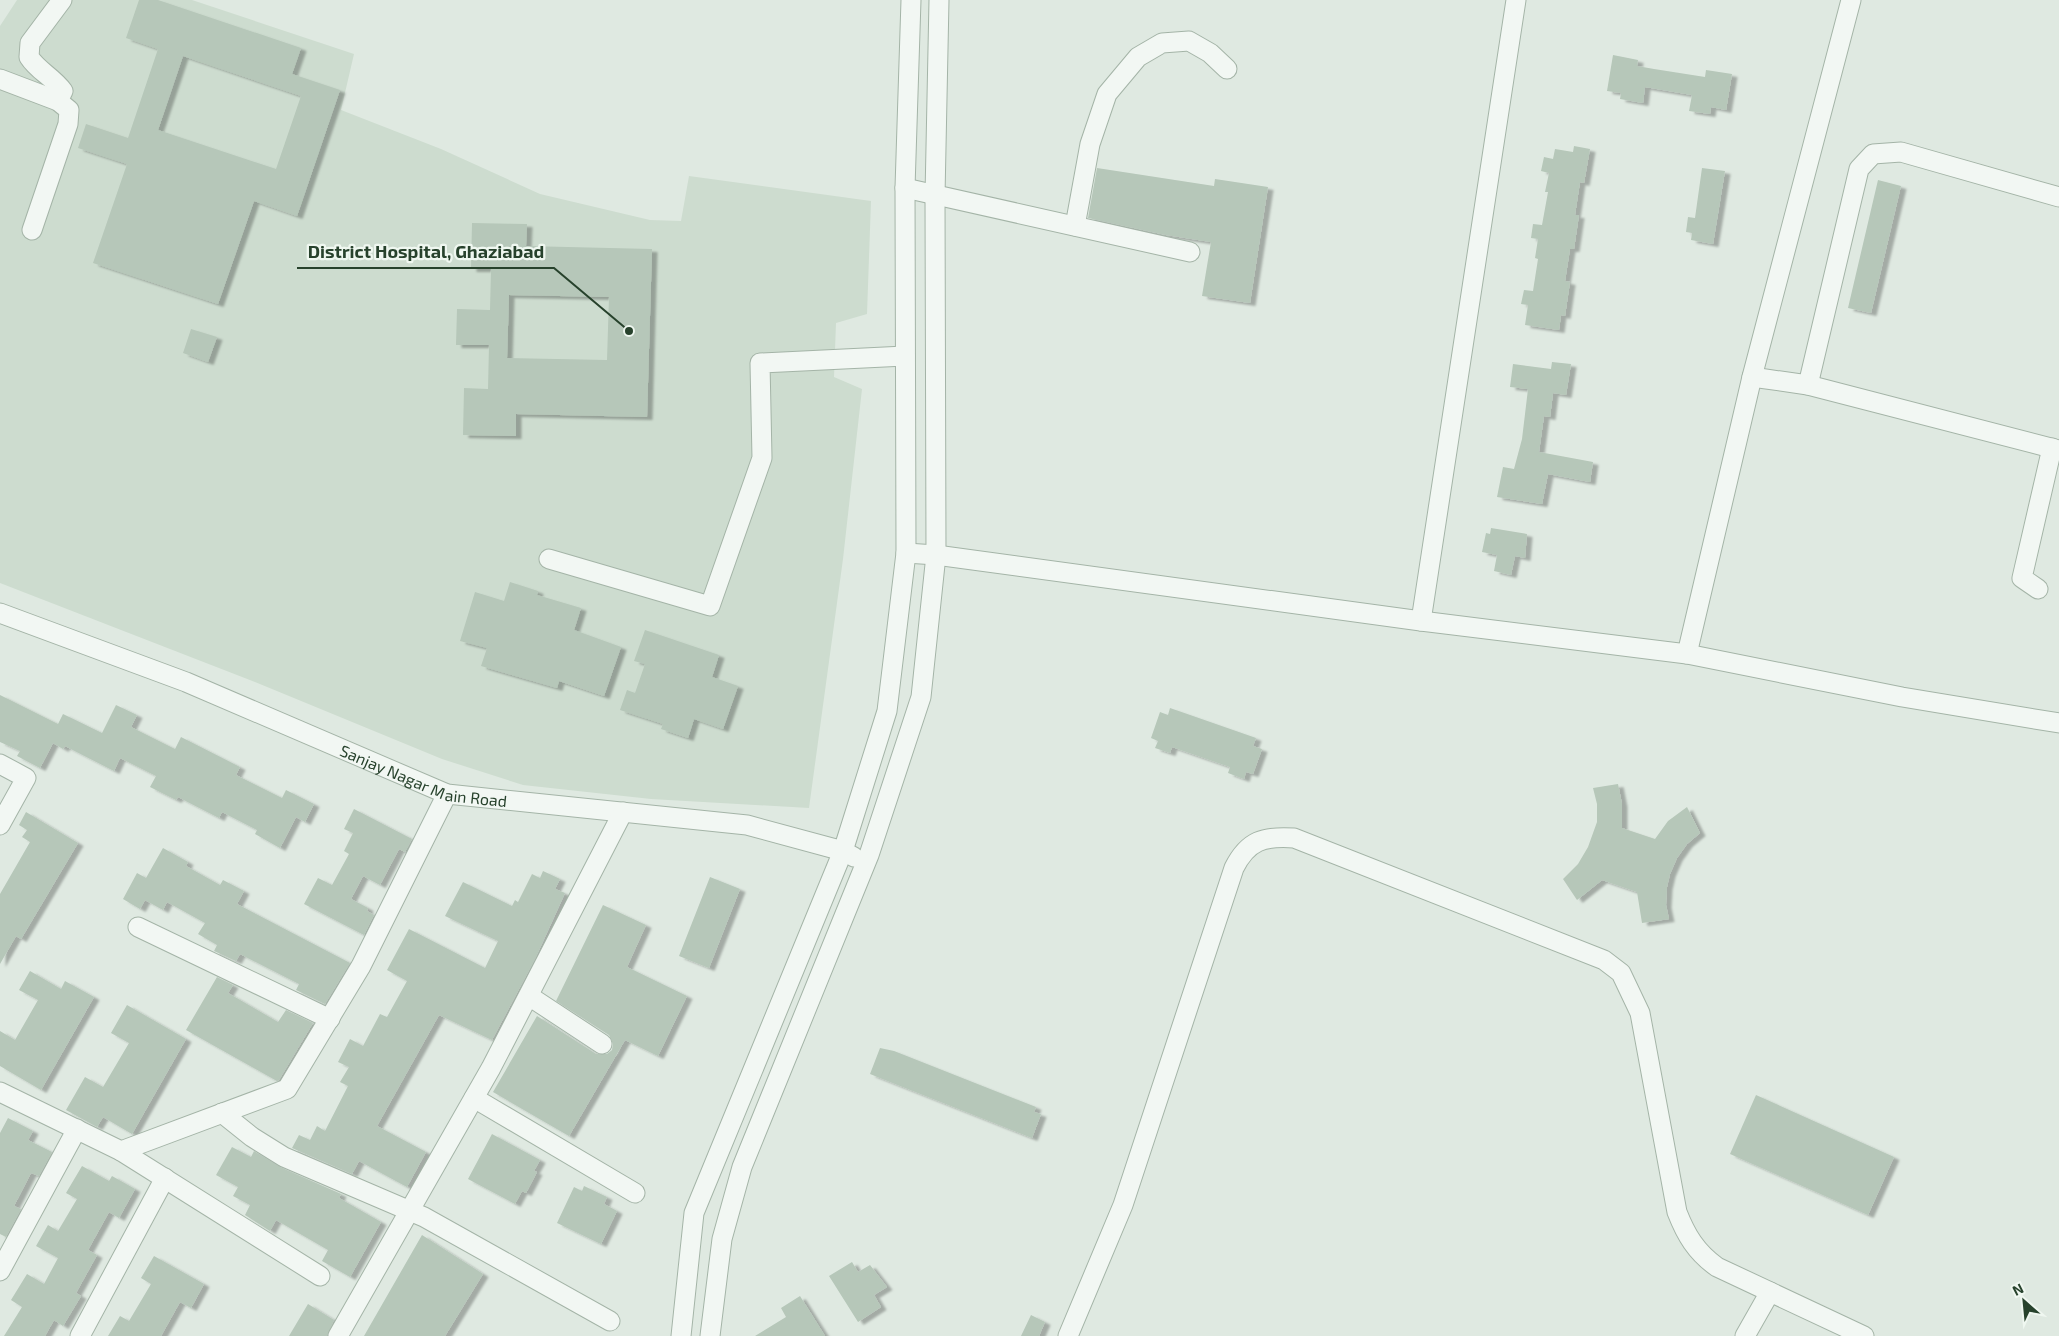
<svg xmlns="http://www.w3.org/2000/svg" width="2059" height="1336" font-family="'Exo 2',sans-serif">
	<defs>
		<filter id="shadow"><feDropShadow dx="5.5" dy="3" stdDeviation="1" flood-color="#0004"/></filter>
	</defs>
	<rect width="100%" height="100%" fill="#dfe9e1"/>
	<path fill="#cddccf" d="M17,0H192L354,54L341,110L441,149L540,194L650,220L681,221L689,176L871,201L867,314L836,323L834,377L862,389L843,559L809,808L651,799L523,785L442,759L255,682L0,583V26Z"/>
	<path fill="#b6c7b9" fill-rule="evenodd" filter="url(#shadow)" d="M139,0H158L301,48L292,74L340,90L297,216L254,201L218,304L93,263L127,164L78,148L86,124L128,138L158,49L126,38ZM183,56L301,96L276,169L158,130Z
		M1613,55L1638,60L1637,66L1654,69L1705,77L1706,70L1732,74L1726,110L1711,107L1710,114L1689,111L1692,95L1645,87L1643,103L1620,99L1621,93L1607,91Z
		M1574,146L1590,149L1584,183L1580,182L1575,215H1579L1574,249H1570L1565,281L1570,282L1565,316L1561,315L1559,330L1525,325L1528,305L1521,304L1524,290L1533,291L1538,259L1535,258L1538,239L1531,238L1533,224L1542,225L1548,192H1545L1549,173L1541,171L1544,157L1553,159L1555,149L1573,152Z
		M1097,168L1214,186L1215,179L1268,187L1250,303L1202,296L1211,242L1166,235L1088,218Z
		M1702,168L1725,171L1713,244L1691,240L1692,233L1686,232L1688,217L1695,218Z
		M1878,180L1901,186L1871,313L1848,308Z
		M472,223L527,224L526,246L652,249L647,417L516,414V436L463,435L464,388L488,389L489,345H456L457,309L490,310L491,269H471ZM509,295L609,297L607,360L507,358Z
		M191,329L217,337L208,362L183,353Z
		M1552,362L1571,364L1566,395L1553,393L1550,417L1544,416L1539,452L1593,462L1590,482L1548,474L1542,504L1497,497L1503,467L1514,469L1522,439L1528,389L1510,387L1513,364L1551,369Z
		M1491,528L1527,534L1525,558L1515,556L1511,575L1494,571L1497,555L1482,552L1486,533L1490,534Z
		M510,582L538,591L537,595L581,608L574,630L621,647L604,696L559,681L557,688L481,666L487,648L460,641L475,592L504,601Z
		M645,630L719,655L712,677L738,686L723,729L694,719L688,738L661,729L663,724L620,710L627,690L635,693L645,664L634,661Z
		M0,695L58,724L63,714L102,733L116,705L137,715L131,727L175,749L181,737L240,767L236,775L282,798L286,790L314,804L305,822L296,817L280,848L255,834L257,830L222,812L219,818L178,797L176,800L150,787L156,776L120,758L114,771L65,746L63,749L53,743L40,768L17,756L20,751L0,742Z
		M1170,708L1256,738L1253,746L1262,749L1253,774L1246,772L1244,779L1228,773L1230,767L1172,747L1170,753L1155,748L1158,741L1151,738L1160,712L1168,715Z
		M1618,784L1622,804V828L1655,839L1668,821L1687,807L1700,833L1687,844L1677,858L1670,874L1667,887L1666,905L1669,919L1642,923L1637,892L1602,880L1577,900L1563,879L1578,864L1588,847L1597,822V804L1593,788Z
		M354,809L412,839L405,852L399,849L380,885L363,876L351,899L368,908L367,911L374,915L364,935L304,904L318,878L332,885L349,854L344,851L353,833L344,829Z
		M26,812L78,843L21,939L16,936L0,964V894L30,842L22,837L27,830L19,825Z
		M163,848L188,862L186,866L220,885L223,880L244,891L237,904L350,963L325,1004L296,990L299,984L240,954L236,961L214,951L217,945L198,934L205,923L167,902L163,910L145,900L140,909L123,899L137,873L146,878Z
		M543,871L560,879L555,889L565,893L535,959L492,1040L439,1015L377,1126L426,1152L407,1187L359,1161L352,1174L292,1148L299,1135L310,1140L317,1126L325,1131L348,1086L340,1082L349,1067L338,1062L350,1039L363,1046L380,1014L387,1017L407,981L387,970L409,929L485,968L498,941L445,916L463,882L512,906L515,900L518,902L532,874L540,878Z
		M710,877L740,889L709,968L679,956Z
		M603,905L646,925L627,967L687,996L658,1056L625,1040L569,1136L493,1092L537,1016L596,1054H607L612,1050L613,1044L609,1035L556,1001Z
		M30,971L61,989L65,981L94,997L41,1090L0,1066V1031L15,1040L38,1000L19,990Z
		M217,977L233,985L228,993L278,1022L286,1010L313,1023L279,1080L277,1081L186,1030Z
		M127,1005L186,1039L132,1134L103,1117L97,1127L66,1110L85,1077L103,1087L129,1043L111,1033Z
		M880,1048L894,1051L1036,1107L1034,1112L1041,1114L1032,1138L870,1074Z
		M1756,1095L1894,1157L1868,1215L1730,1154Z
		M8,1118L33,1131L28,1140L52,1152L39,1176L31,1173L14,1206L21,1209L6,1237L0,1234V1133Z
		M492,1134L540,1160L534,1171L537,1172L526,1193L522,1191L515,1204L468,1179Z
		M232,1147L251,1157L254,1151L280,1167L341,1194L339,1198L381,1222L350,1277L322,1261L328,1250L276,1220L270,1231L245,1215L250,1205L233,1196L238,1187L216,1175Z
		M82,1166L109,1181L112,1176L135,1189L119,1218L109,1212L88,1250L97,1255L76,1293L81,1296L63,1326L54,1320L45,1336H4L22,1307L11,1300L27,1274L44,1284L58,1258L36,1246L48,1225L58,1231L77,1199L66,1193Z
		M584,1186L607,1197L604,1204L617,1211L601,1244L557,1223L574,1187L582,1191Z
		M422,1235L483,1274L445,1336H364Z
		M154,1256L204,1284L191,1308L180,1302L161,1336H108L120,1316L129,1321L151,1284L141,1278Z
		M852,1262L858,1272L870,1265L887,1287L874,1295L881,1307L858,1322L829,1276Z
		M800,1296L825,1336H755L786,1317L781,1308Z
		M308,1304L334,1320L327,1336H289Z
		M1031,1315L1045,1322L1039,1336H1021Z"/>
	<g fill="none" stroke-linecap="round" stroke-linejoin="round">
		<g stroke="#a4b4a7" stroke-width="21">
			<g id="minor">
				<path d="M0,79L58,101L69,110L68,124L32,230"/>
				<path d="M58,101L63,91C53,77 38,71 29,57L30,43L62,0"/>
				<path d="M905,188L1190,252"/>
				<path d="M1075,226L1090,144L1107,94L1138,57L1162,43L1189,41L1210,53L1227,69"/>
				<path d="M1752,377L1808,385L2059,450"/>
				<path d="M1808,385L1859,169L1873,154L1901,152L2059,197"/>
				<path d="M906,553L936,555L1421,621L1687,654L1902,697L2059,723"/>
				<path d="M549,559L710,606L762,458L760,363L905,356"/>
				<path d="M2038,589L2022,578L2052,448"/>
				<path id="s1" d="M0,613L186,682L447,794L747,825L843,851L854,857"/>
				<path d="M1421,621L1516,0"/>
				<path d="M1687,654L1752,377L1851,0"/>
				<path d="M0,764L26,778L0,825"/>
				<path d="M138,927L330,1019"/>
				<path d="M529,996L602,1044"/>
				<path d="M0,1092L121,1151L287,1089L361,966L447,794"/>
				<path d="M474,1098L635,1193"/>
				<path d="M222,1113L252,1137L284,1157L424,1217L610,1321"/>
				<path d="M121,1151L320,1276"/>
				<path d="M0,1271L77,1129"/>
				<path d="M80,1336L165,1178"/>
				<path d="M338,1336L491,1068L623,812"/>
				<path d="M681,1336L694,1213L843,851L887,711L906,553L905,188L911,0"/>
				<path d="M710,1336L722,1239L742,1167L869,855L921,697L936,555L935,196L939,0"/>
				<path d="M1068,1336L1123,1205L1234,868C1248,840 1264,836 1294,838L1604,960L1621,973L1640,1013L1677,1212C1686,1235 1696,1252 1717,1267L1864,1336"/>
				<path d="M1745,1336L1770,1292"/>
			</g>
		</g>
		<use href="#minor" stroke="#f2f7f3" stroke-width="19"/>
	</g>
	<g text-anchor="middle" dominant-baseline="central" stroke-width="4.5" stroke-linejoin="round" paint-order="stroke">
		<g font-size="16" fill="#27422c" stroke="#eff7f0">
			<text stroke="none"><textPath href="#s1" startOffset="455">Sanjay Nagar Main Road</textPath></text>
		</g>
	</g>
	<path fill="none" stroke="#27422c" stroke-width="2" d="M629 331L554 268H297"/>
	<circle fill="#27422c" stroke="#eff7f0" stroke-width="2" cx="629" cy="331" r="5"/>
	<g font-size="18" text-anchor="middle" font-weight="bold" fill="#27422c" stroke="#eff7f0" stroke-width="4.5" stroke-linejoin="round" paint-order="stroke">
		<text x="426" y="258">District Hospital, Ghaziabad</text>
	</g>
	<g transform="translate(2024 1301) rotate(333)" stroke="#eff7f0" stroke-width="4" paint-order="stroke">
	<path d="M0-4L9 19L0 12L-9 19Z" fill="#27422c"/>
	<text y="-8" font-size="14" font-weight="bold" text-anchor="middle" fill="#27422c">N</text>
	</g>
</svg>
